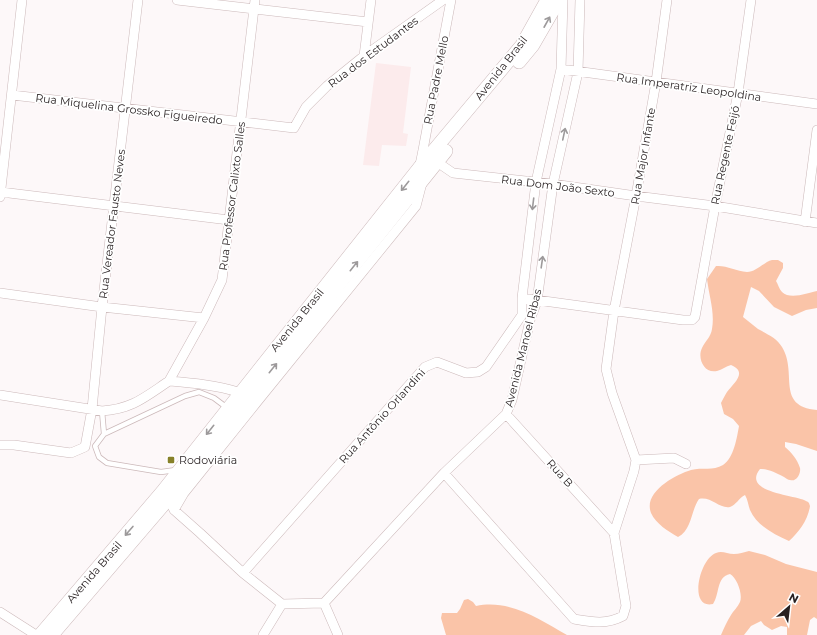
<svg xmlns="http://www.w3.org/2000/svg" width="817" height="635" font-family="Montserrat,sans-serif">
	<rect width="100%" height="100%" fill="#fdf8f9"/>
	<path fill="#fcebec" d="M376,63L411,67L403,133L408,134L406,146L382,145L379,166L363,165Z"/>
	<path fill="#fac4a8" d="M772,260H778L783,263V268L776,281C778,284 779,289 782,292C790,300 808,293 817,291V308L806,310L792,316L774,307L759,291L751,287L743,317C748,321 753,325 758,329C767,334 777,338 782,347C798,373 775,406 817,410V451L796,444L785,442V447C792,453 797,459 800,468C801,473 797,482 790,480C788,480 786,478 784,477C776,473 769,469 760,469C741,493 797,495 806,501C809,502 809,503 810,506C808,520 799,532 789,541C774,534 757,526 750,510C748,505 748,500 745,495C739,498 736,505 730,507C719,509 711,496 699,499C691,510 692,530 678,537C668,531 656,524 651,513C643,492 675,475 691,470C702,467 713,471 723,465C734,458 737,437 739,426L733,419L724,414L721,403C723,399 725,395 727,392C734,383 748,372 731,365C726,366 722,370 717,371C704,374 697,358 702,348C705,341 711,337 712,329C715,312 709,296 707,279L716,266C726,265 736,271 747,272C756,272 764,262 772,260Z
		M749,551L765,555L786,564L817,572V619L814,617L810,620L807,635H787V627L781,626L772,630L764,625L761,621L751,626L744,635H721C724,628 727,621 731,615C733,611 738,607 740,602C743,594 737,578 730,574C716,577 720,594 713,604C688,610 699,559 716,553C722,550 727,554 734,554C739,554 744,552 749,551Z
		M468,599L473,602L476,606C510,599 539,619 567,635H446L441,618L442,613H457L460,609L464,600Z"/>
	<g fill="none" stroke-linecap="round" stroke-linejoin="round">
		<g stroke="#ccb9ba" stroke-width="6">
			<path id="lane" d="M102,411L104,434
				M176,470L161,472L107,463L99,457L95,446L104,434L185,396L199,392L214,398L226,407"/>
		</g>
		<g stroke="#ccb9ba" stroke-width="10">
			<path id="street" d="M177,0L368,22
				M451,0L423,150L437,162L453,173L553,184L636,196L715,206L817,223
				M667,0L656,82L636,196L614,311L606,369L612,393L636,460L674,458L686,464
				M364,56L371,0
				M561,69L817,104
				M12,95L294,128L306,107L327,86L364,56L443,0
				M420,165L423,150
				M1,192L229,220
				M0,197L22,0
				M805,222L817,130
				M0,293L102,307L204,318
				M522,298L683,320H692L695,317L715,206L738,93L751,0
				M169,381L204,318L222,280L255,0
				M0,395L102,411C132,409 145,397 169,381C192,383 216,385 238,392C244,394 250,399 257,402L416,206L422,183
				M506,414L614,533
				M0,445H14L71,453L85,447L92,409L102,307L138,0
				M444,473L574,619C592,622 606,625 623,616L626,606L614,533L634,471L636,460
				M166,496L169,499L174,510L200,533L243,573L282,604L324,603
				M174,510L184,493L257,402
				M243,573L425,367L437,362L466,373L478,372L486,367L522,315V298L536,182L561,69L563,0
				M324,603L444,473L506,414L512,400L530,320L537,301L553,184L578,72L580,0
				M324,603L338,635
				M0,612L36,635
				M263,635L282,604"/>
		</g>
		<g stroke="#ccb9ba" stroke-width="14">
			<path id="secondary" d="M519,62L533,45L559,0
				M40,635L162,492L419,168L522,45L547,0
				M52,635L177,489L250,399L260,383L446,151"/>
		</g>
		<use href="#lane" stroke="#fff" stroke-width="4.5"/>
		<use href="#street" stroke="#fff" stroke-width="9"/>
		<use href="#secondary" stroke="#fff" stroke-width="13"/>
	</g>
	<defs><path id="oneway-shaft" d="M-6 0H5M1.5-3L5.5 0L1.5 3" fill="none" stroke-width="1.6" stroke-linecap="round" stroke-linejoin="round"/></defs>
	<g stroke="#9d9a9b">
		<use href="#oneway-shaft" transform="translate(547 22) rotate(-61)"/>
		<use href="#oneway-shaft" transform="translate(564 134) rotate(-78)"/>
		<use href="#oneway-shaft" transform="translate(405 186) rotate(129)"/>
		<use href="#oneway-shaft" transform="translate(533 204) rotate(97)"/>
		<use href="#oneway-shaft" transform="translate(542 262) rotate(-82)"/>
		<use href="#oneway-shaft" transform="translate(354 266) rotate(-51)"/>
		<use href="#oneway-shaft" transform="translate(273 368) rotate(-51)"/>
		<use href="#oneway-shaft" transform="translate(210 430) rotate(129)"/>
		<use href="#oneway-shaft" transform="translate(129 531) rotate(131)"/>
	</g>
	<rect fill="#878129" stroke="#fff" stroke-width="1.5" x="167" y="456" width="8" height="8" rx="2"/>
	<g text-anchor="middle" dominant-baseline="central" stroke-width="3.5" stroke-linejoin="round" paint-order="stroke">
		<g font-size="11" fill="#261f20" stroke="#fff">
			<text transform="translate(373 52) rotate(-37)">Rua dos Estudantes</text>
			<text transform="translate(501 68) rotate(-52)">Avenida Brasil</text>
			<text transform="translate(436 80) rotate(-79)">Rua Padre Mello</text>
			<text transform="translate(689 87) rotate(8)">Rua Imperatriz Leopoldina</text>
			<text transform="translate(129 109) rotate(7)">Rua Miquelina Grossko Figueiredo</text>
			<text transform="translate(725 155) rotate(-78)">Rua Regente Feijó</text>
			<text transform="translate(643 156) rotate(-80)">Rua Major Infante</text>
			<text transform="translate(558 186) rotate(7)">Rua Dom João Sexto</text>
			<text transform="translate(232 196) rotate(-83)">Rua Professor Calixto Salles</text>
			<text transform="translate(112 224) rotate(-83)">Rua Vereador Fausto Neves</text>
			<text transform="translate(297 320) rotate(-51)">Avenida Brasil</text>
			<text transform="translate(523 348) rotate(-76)">Avenida Manoel Ribas</text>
			<text transform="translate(382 416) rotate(-48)">Rua Antônio Orlandini</text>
			<text transform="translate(560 473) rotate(48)">Rua B</text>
			<text transform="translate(94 572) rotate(-49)">Avenida Brasil</text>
		</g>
		<g font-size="11" fill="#261f20" stroke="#fff" text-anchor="start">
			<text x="179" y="460">Rodoviária</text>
		</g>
	</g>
	<g transform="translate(789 607) rotate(28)" stroke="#ffffff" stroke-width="3" paint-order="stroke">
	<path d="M0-3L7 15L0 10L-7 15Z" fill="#261f20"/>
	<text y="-6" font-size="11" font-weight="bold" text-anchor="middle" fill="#261f20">N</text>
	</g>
</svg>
